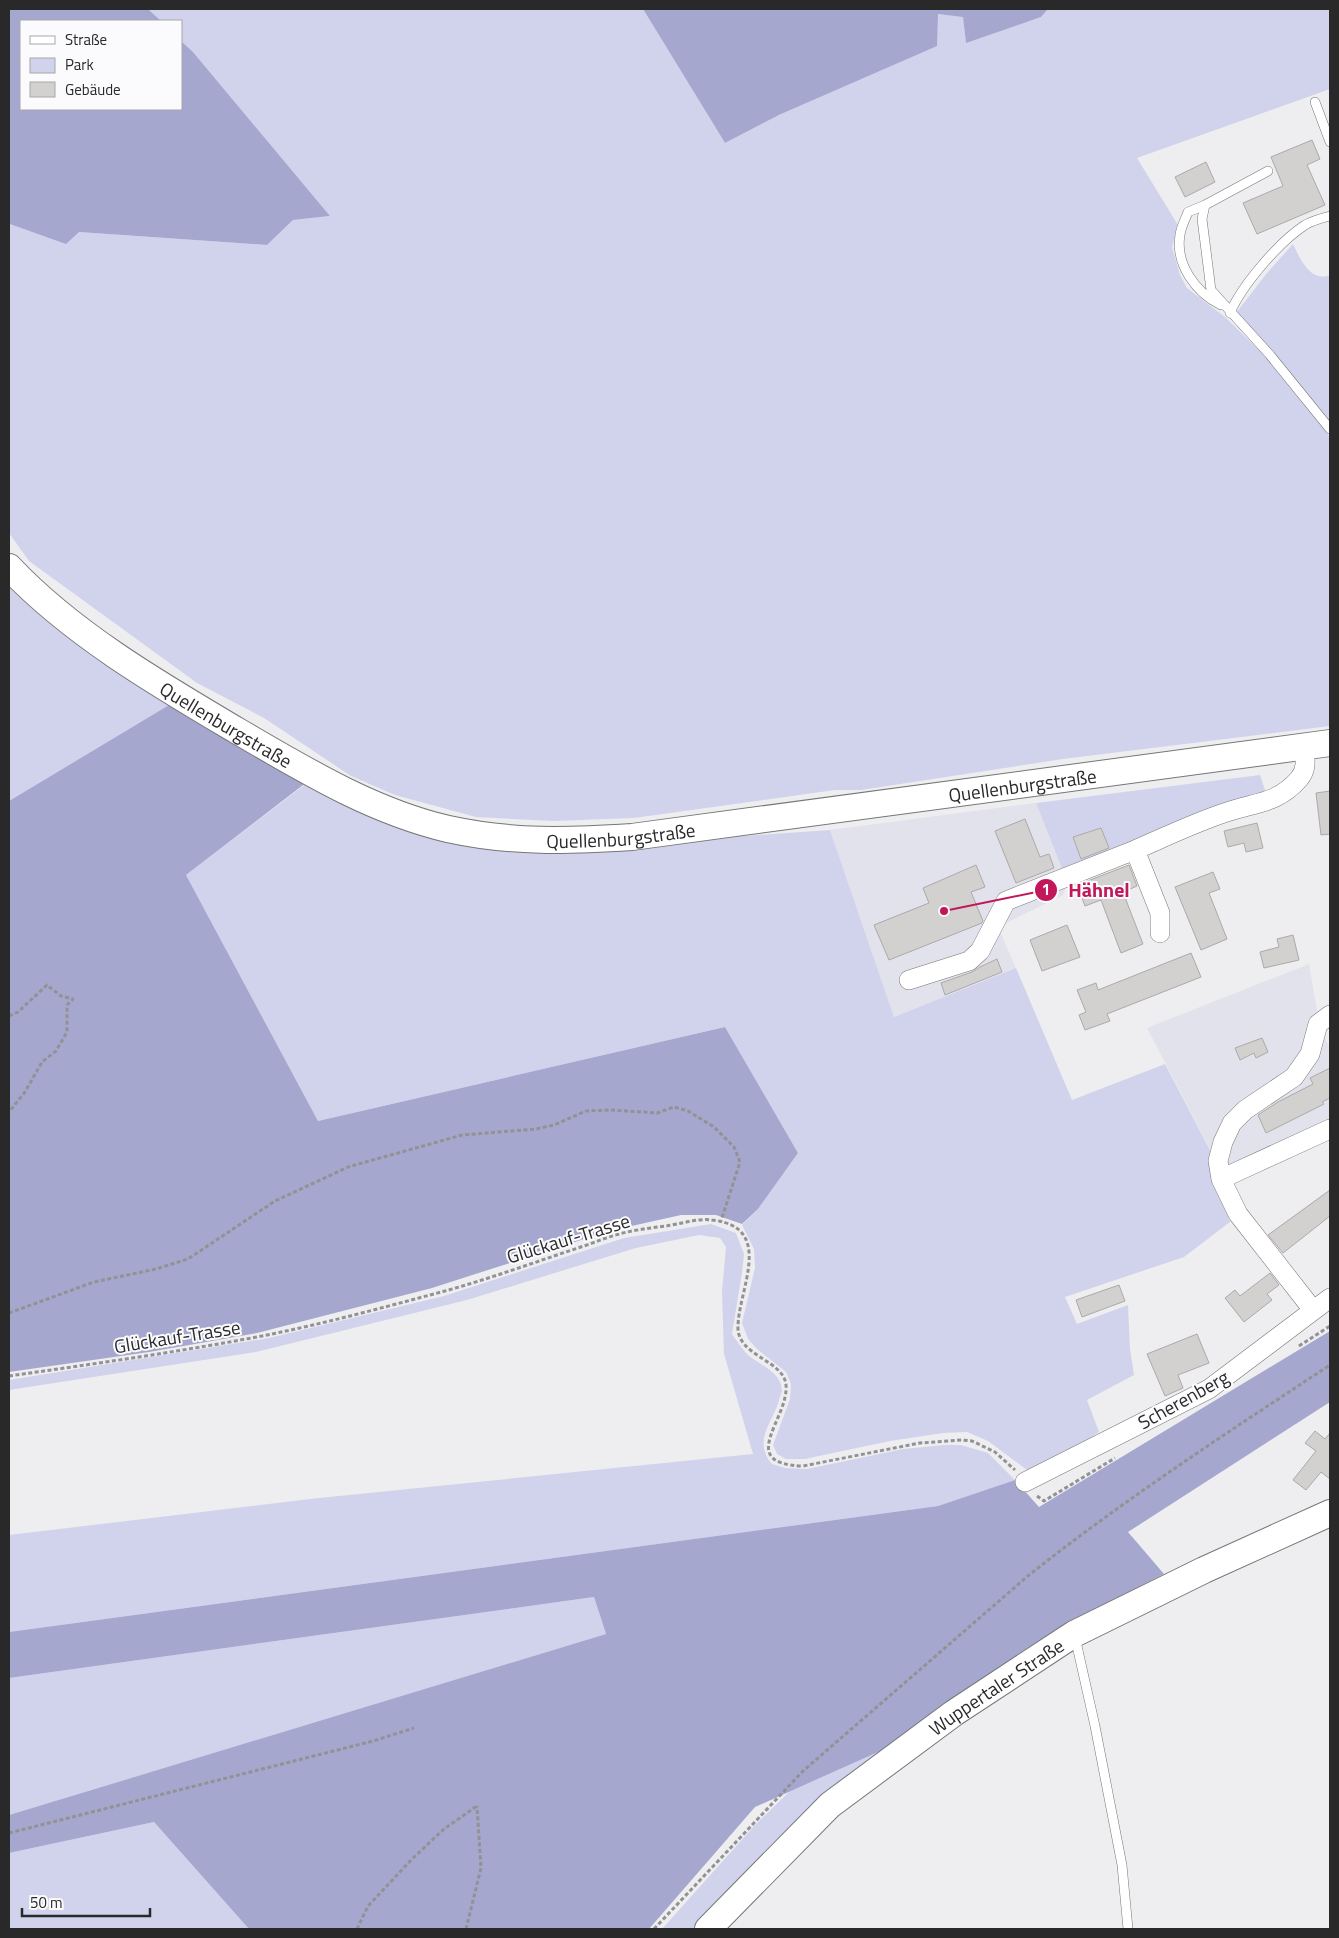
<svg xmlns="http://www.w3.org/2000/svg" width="1339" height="1938" font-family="'Titillium Web',sans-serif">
	<rect width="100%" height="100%" fill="#eeeef0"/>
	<path fill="#e1e2eb" d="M1036,803L1067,881L1063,895L998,927L1016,968L894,1017L830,830Z
		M1309,964L1320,1028L1330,1048V1125L1223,1174L1147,1028Z"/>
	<path fill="#d1d3ed" d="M148,9H643L725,143L781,114L937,14L963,16L966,42L1041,17L1048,9H1330V89L1137,158L1178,225L1172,247L1180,275L1187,288L1225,317L1266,357L1330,437V726L1063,759L861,790H835L634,818L553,821L476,817L395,795L351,776L264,718L197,683L29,561L9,533V223L79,232L267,245L293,220L330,216L193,52L181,41V21H161Z
		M1293,244C1300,259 1311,283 1330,275V423L1273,351L1236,313L1267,273Z
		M9,579L174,702L9,801Z
		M1260,775L1267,796L1063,871L1036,803Z
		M307,783L400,826L673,841L830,830L894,1017L1016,968L1072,1100L1165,1064L1212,1154L1214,1178L1230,1222L1184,1257L1065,1297L1077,1324L1128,1305L1130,1349L1134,1375L1087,1400L1099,1432L1047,1466L1031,1473L988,1441L967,1432L943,1433L890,1441L805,1459H786L777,1454L773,1445L790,1399L791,1384L786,1372L757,1349L748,1339L742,1323L755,1268L754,1249L742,1225L758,1209L798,1153L725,1027L318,1121L186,875Z
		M711,1224L736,1233L744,1254L742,1273L732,1334C737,1341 742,1349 748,1355C760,1365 781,1372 782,1390C782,1393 779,1398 779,1401C771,1425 753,1441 772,1464L785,1468L807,1469L903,1449L944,1445H961L988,1453L1015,1480L938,1506L9,1632V1535L319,1498L753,1454L724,1354L722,1291L726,1247L720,1238L699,1235L636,1248L467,1300L256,1352L9,1390V1380L269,1338L444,1296L624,1238Z
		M594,1597L606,1634L9,1815V1678Z
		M885,1749L715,1907L695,1929H662L755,1825L789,1792Z
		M154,1822L249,1929H9V1853Z"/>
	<path fill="#a5a7cf" d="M9,9H148L161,21H21V109H181V41L193,52L330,216L293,220L267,245L79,232L66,244L10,224L9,223Z
		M643,9H1048L1041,17L966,43L963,17L938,14L937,46L781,114L725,143Z
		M174,702L307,782L186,875L318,1121L725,1027L798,1153L758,1209L742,1224L716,1215H681L609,1231L432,1288L257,1333L149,1352L9,1372V801Z
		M1330,1331V1402L1128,1532L1164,1574L1074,1620L885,1749L755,1807L649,1929H249L154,1822L9,1853V1815L606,1634L594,1597L9,1678V1632L938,1506L1015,1480L1039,1507Z"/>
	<path fill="#d3d1d0" stroke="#aba9a9" d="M1312,140L1320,159L1307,165L1325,205L1257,234L1243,203L1283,186L1271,157Z
		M1206,162L1215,182L1185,197L1175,177Z
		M1330,791V834L1321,835L1316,793Z
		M1025,819L1040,857L1049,854L1054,868L1016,883L995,831Z
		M1257,823L1263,848L1246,852L1244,843L1228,847L1224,831Z
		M1101,828L1109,848L1081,859L1073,837Z
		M976,865L985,887L971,892L983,921L982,923L889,960L874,925L929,903L923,888Z
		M1129,865L1137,886L1128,890L1126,900L1143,944L1121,953L1101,900L1085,906L1077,885Z
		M1213,872L1220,889L1209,893L1227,939L1201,950L1175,887Z
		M1067,925L1080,957L1042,971L1030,940Z
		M1293,935L1299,960L1264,968L1260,952L1279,947L1277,939Z
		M1191,953L1201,977L1107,1014L1110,1021L1085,1030L1079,1015L1086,1012L1077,990L1096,983L1098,990Z
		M997,959L1002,972L945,995L941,983L972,972L980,967Z
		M1262,1038L1268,1052L1256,1058L1254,1053L1240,1060L1235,1048Z
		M1330,1068V1098L1322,1102L1324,1104L1266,1133L1258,1115L1278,1102L1313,1084L1310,1078Z
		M1330,1190V1216L1283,1253L1268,1235Z
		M1270,1273L1279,1285L1267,1294L1272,1300L1244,1322L1225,1298L1235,1290L1240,1296Z
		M1119,1285L1125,1301L1082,1317L1076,1300Z
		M1197,1334L1209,1363L1178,1375L1183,1388L1165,1396L1147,1354Z
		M1315,1431L1325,1439L1330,1433V1479L1321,1472L1306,1490L1293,1480L1316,1451L1305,1443Z"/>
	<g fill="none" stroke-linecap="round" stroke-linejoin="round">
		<g stroke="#767677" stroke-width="10">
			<path id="lane" d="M1315,102L1330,142
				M1268,171L1205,205L1202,219L1211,290L1270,355L1330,429
				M1205,205L1188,212C1185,220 1181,227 1180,235C1175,264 1196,293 1221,305
				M1230,313C1242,285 1279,242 1305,225C1312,221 1322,218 1330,216
				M1075,1637L1095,1726L1122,1865L1128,1929"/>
		</g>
		<g stroke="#767677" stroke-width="20">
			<path id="street" d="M1135,850C1165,837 1196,822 1227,812C1256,802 1277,804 1299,779C1308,768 1305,758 1303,746
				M909,980L969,961L980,951L1006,901L1135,850L1160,913V933
				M1221,1179L1330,1129
				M1313,1310L1238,1214L1221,1179L1218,1161L1223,1142L1232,1123L1245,1110L1294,1077L1310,1054L1318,1024L1330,1015
				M1025,1482L1209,1389L1330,1298"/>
		</g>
		<g stroke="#767677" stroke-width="28">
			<g id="secondary">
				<path id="s1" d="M9,567C71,633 158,684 236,730C303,769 371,811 448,829C512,843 568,841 632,837L1330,743"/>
				<path id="s2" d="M708,1929L830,1805L954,1713L1074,1634L1204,1570L1330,1513"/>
			</g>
		</g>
		<path stroke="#929294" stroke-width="3" stroke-dasharray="4 2.5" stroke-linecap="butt" d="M9,1016L18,1012L47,985L61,996L73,999L67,1005V1032L56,1051L42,1062L25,1092L9,1112
			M9,1313L94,1282L156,1269L188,1259L275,1201L348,1167L462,1135L536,1129L554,1125L586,1111L611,1110L657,1113L674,1107L688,1111L714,1127L734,1147L740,1162L721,1221
			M1299,1346L1330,1326
			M9,1376C93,1364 178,1352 262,1336C323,1324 385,1307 445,1291C492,1278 538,1261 584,1246C596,1242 607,1237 619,1234C634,1230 650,1228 666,1226C680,1224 698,1218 712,1220C776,1227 738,1290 738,1327C737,1356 784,1360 786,1385C789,1419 735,1464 803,1466L920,1443L962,1440L972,1441L995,1452L1015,1470
			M1037,1496L1044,1501L1115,1458
			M9,1833L373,1741L414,1728
			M357,1929L368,1906L412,1859L444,1829L477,1806
			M466,1929L481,1868L477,1806
			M654,1929L803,1771L1029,1575C1125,1499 1228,1432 1330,1365"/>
		<use href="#lane" stroke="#fff" stroke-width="9"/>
		<use href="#street" stroke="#fff" stroke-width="19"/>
		<use href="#secondary" stroke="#fff" stroke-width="26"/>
	</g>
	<g text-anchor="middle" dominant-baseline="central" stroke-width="4" stroke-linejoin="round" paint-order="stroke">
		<g font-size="19" fill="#29292a" stroke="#fbfbfd">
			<text stroke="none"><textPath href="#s1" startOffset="269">Quellenburgstraße</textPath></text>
			<text stroke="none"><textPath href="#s1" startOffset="1094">Quellenburgstraße</textPath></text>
			<text stroke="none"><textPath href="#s1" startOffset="689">Quellenburgstraße</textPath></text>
			<text transform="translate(568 1238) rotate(-17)">Glückauf-Trasse</text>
			<text transform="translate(177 1336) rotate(-9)">Glückauf-Trasse</text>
			<text transform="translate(1183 1399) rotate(-29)">Scherenberg</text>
			<text stroke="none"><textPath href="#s2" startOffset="378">Wuppertaler Straße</textPath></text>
		</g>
	</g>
	<path fill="none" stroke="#c2185b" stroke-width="2" d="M944 911L1046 890"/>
	<g fill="#c2185b" stroke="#fbfbfd" stroke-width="2">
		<circle cx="944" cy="911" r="5"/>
		<circle cx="1046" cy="890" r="12"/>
	</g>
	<g font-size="15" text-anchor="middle" font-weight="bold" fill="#fff">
		<text x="1046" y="895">1</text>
	</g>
	<g font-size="20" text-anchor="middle" font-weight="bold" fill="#c2185b" stroke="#fbfbfd" stroke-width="4" stroke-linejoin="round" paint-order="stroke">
		<text x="1099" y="897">Hähnel</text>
	</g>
	<rect width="1339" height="1938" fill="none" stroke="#29292a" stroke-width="20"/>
	<rect x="20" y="20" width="162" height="90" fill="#fbfbfd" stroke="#a7a7a9"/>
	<rect x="30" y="36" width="25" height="8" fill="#ffffff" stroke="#a7a7a9"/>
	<text x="65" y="45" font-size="15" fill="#29292a">Straße</text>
	<rect x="30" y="58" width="25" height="15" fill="#d1d3ed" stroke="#a7a7a9"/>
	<text x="65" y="70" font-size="15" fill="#29292a">Park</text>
	<rect x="30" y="82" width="25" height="15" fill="#d3d1d0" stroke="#a7a7a9"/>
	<text x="65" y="95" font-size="15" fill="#29292a">Gebäude</text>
	<path d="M22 1908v8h128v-8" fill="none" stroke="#29292a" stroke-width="2.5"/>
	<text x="30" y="1908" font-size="15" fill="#29292a" stroke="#fbfbfd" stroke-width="4" paint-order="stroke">50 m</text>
</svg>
